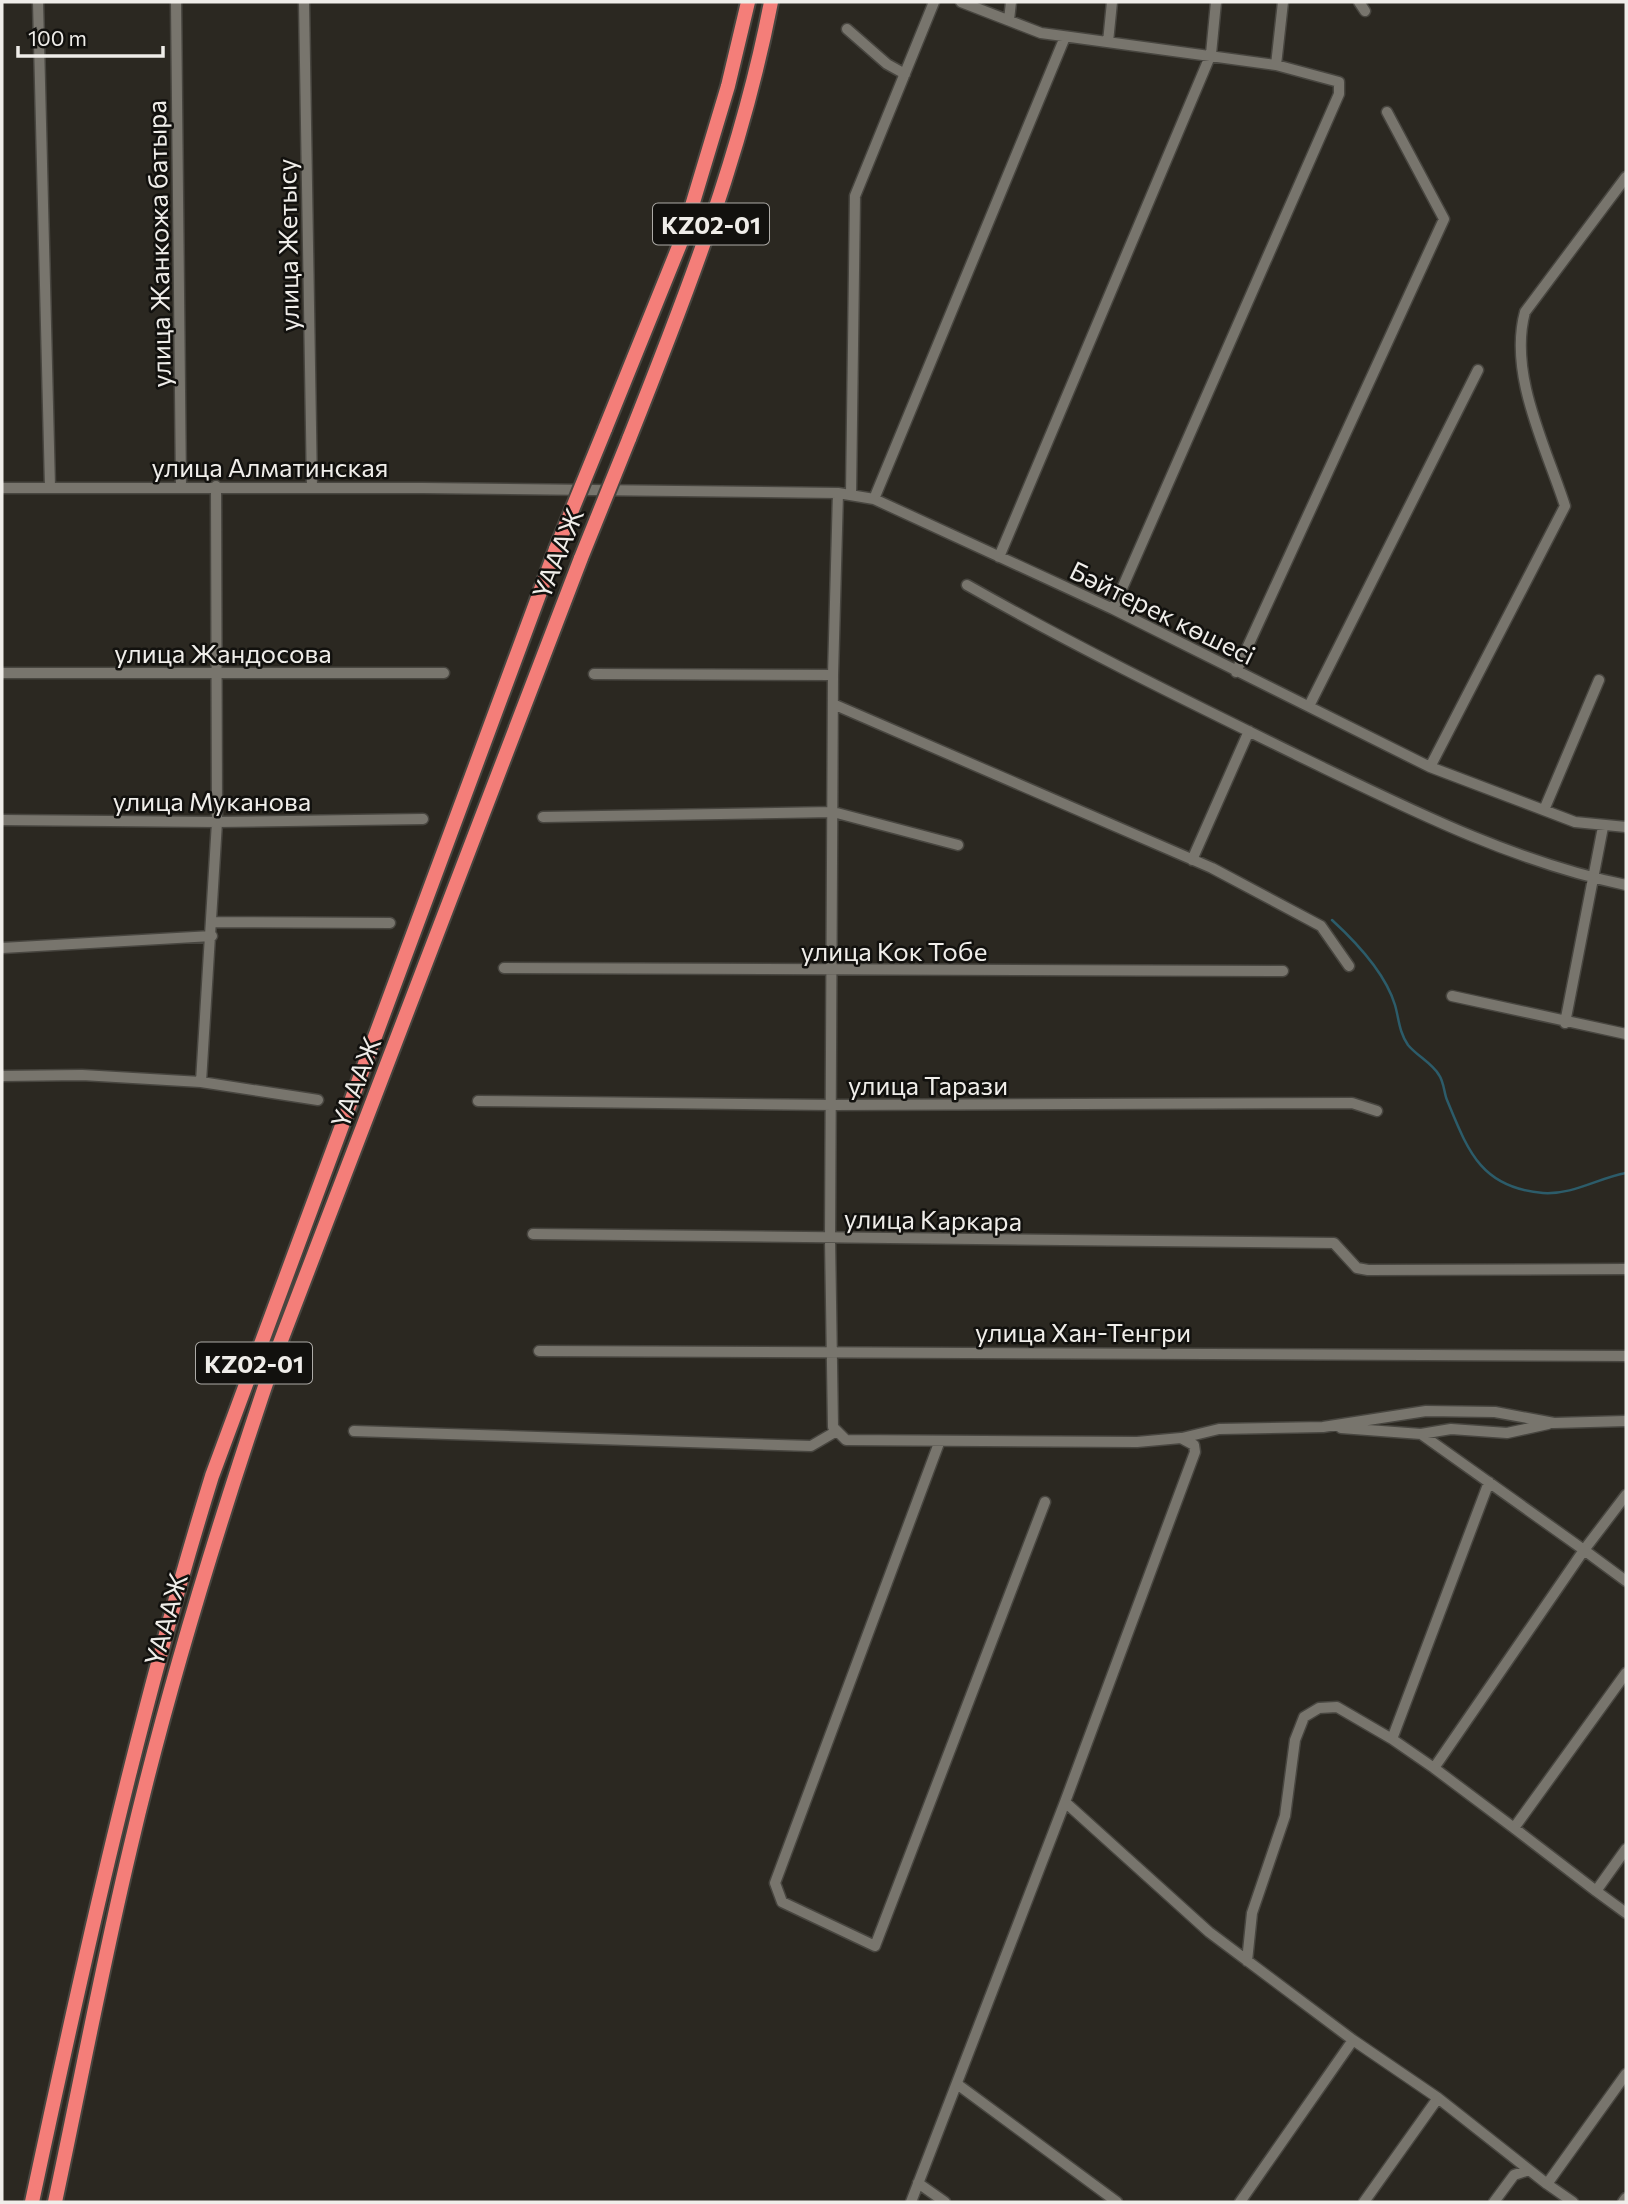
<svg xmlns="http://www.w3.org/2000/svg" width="1628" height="2204" font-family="Commissioner,sans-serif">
	<rect width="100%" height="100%" fill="#2b2821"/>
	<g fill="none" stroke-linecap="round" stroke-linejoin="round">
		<path stroke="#2c5c6a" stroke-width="2.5" d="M1332,920C1356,942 1385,972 1395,1005C1399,1019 1399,1032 1408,1045C1417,1056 1432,1063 1439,1075C1444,1082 1444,1093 1447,1100C1468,1151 1481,1188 1543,1193C1573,1195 1598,1178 1626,1173"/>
		<g stroke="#484640" stroke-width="13">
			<path id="minor" d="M38,2L50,487
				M176,2L181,487
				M304,2L312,488
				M961,2L1041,33L1276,65
				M1359,2L1365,11
				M1009,20L1011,2
				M847,29L887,64L905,74
				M1108,42L1112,2
				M2,488H423L838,493L874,499L1113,609L1430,767L1575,822L1626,827
				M838,493L833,675L830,1239L833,1427L846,1440L1137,1442L1181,1438L1194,1445L1195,1452L1065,1802L911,2202
				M851,495L855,196L934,2
				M874,499L1065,37
				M999,557L1211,54L1216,2
				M967,585C1076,647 1185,700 1297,755C1403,806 1510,861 1626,885
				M1113,609L1339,94V82L1276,65L1283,2
				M1236,672L1444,219L1387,112
				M2,673H444
				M594,674L833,675
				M833,704L1212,868L1321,926L1349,966
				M1309,706L1478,370
				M1430,767L1565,506C1546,447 1508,374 1525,312L1626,177
				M1544,810L1599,680
				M543,817L833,812L958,845
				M2,820L217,822L423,819
				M1192,860L1249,731
				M213,922L390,923
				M2,948L212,936
				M504,968L1283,971
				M1452,996L1626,1034
				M1565,1023L1603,827
				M2,1076L82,1075L201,1082L318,1100
				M201,1082L217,822L216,486
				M478,1101L832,1105L1352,1103L1377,1111
				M533,1234L1334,1243L1357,1268L1368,1270L1626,1269
				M539,1351L1626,1356
				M1341,1428L1421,1434L1451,1429L1507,1433L1548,1424
				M354,1431L811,1446L835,1432
				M1421,1434L1584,1550L1434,1768L1392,1739L1489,1482
				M1182,1438L1219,1429L1323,1427L1426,1411L1495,1412L1554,1423L1626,1421
				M939,1443L775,1883L782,1902L875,1946L1045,1502
				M1626,1495L1584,1550L1626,1581
				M1434,1768L1514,1828L1626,1673
				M1065,1802L1209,1932L1353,2040L1438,2098L1547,2184L1626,2074
				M1514,1828L1596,1891L1626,1849
				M1596,1891L1626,1913
				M1247,1961L1252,1913L1285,1816L1295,1740L1304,1717L1319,1708L1337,1707L1392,1739
				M957,2084L1117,2202
				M918,2183L945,2202
				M1547,2184L1573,2202
				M1240,2202L1353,2040
				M1364,2202L1438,2098
				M1494,2202L1514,2175L1529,2170
				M1623,2202L1626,2198"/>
		</g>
		<g stroke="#484640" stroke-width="18">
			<path id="highway" d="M605,429L682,239L728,86L748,2
				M629,439C686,296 742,153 771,2
				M32,2202C84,1958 138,1715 212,1476L556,549
				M55,2202C80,2085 102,1966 130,1849C169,1681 221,1515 277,1351L581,558"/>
		</g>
		<use href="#minor" stroke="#78756d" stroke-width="10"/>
		<use href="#highway" stroke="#f47e79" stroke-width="14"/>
		<g stroke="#484640" stroke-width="18" stroke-linecap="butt">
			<path id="highway-bridge" d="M556,549L605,429
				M581,558L629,439"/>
		</g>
		<use href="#highway-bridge" stroke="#f47e79" stroke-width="14"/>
	</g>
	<g text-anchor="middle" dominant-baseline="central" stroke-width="5" stroke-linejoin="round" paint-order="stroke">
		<g fill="#12110e" stroke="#adaba7" stroke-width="2">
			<rect x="653" y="203.5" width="116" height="41" rx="5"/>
			<rect x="196" y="1342.5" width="116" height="41" rx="5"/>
		</g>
		<g font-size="24" font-weight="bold" fill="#efede9">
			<text x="711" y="224">KZ02-01</text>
			<text x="254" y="1363">KZ02-01</text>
		</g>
		<g font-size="26" fill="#efede9" stroke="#12110e">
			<text transform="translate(158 244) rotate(-91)">улица Жанкожа батыра</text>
			<text transform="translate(287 245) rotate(-91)">улица Жетысу</text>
			<text x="270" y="466">улица Алматинская</text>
			<text transform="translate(557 553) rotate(-68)">ҮАААЖ</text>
			<text transform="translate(1163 612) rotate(26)">Бәйтерек көшесі</text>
			<text x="223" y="652">улица Жандосова</text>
			<text x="212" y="800">улица Муканова</text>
			<text x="894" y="950">улица Кок Тобе</text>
			<text transform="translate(355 1082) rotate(-69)">ҮАААЖ</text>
			<text x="928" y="1084">улица Тарази</text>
			<text transform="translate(933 1219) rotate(1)">улица Каркара</text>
			<text x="1083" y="1331">улица Хан-Тенгри</text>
			<text transform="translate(165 1619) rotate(-74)">ҮАААЖ</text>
		</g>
	</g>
	<rect width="1628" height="2204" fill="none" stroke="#efede9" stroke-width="7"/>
	<path d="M18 46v10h145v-10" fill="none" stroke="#efede9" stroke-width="3.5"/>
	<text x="28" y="46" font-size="21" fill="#efede9" stroke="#12110e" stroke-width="5" paint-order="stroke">100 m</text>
</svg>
